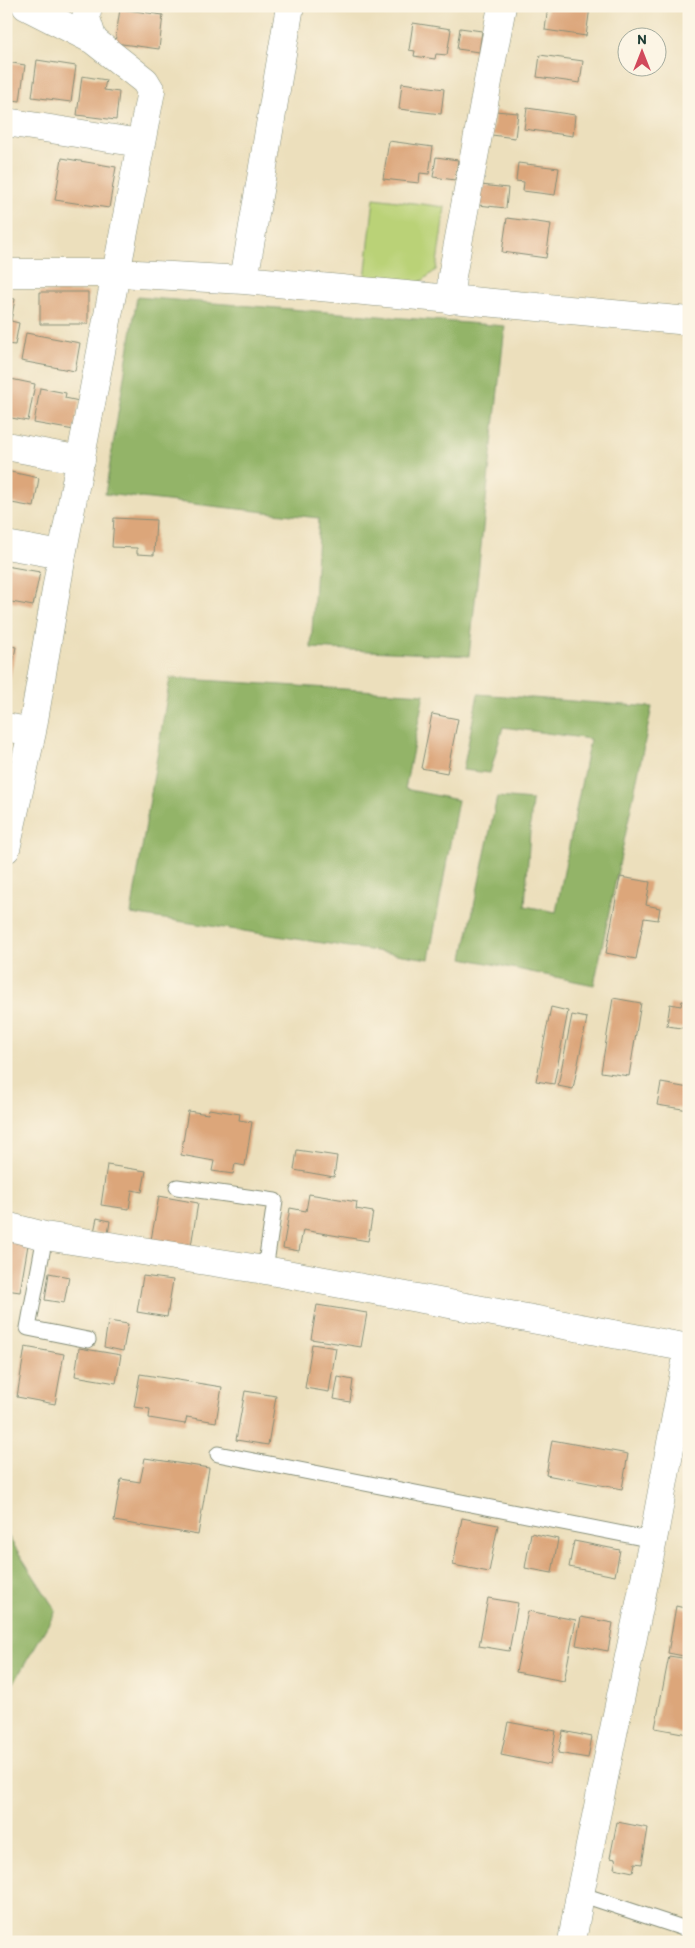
<svg xmlns="http://www.w3.org/2000/svg" width="695" height="1948" font-family="Itim,sans-serif">
	<rect width="100%" height="100%" fill="#fcf5e5"/>
	<filter id="ink" filterUnits="userSpaceOnUse"><feTurbulence type="fractalNoise" baseFrequency=".02" numOctaves="2"/><feDisplacementMap in="SourceGraphic" scale="10" xChannelSelector="R" yChannelSelector="G"/><feConvolveMatrix kernelMatrix="1 2 1 2 8 2 1 2 1" color-interpolation-filters="sRGB"/></filter>
	<filter id="wash" filterUnits="userSpaceOnUse"><feTurbulence type="fractalNoise" baseFrequency=".0096" numOctaves="4" result="noise"/><feDisplacementMap in="SourceGraphic" scale="20" xChannelSelector="R" yChannelSelector="G"/><feGaussianBlur stdDeviation="1.12" result="paint"/><feColorMatrix in="noise" values="0 0 0 0 0 0 0 0 0 0 0 0 0 0 0 0 0 1.4 0 .05"/><feComposite in="paint" operator="in"/></filter>
	<g filter="url(#wash)">
		<rect width="100%" height="100%" fill="#ecdfbc"/>
		<path fill="#bad277" stroke="#6c8856" d="M374,198L445,207L436,270L418,284L365,279Z"/>
		<path fill="#93b468" stroke="#59784e" d="M137,297L505,326L469,656L311,648L319,518L105,494Z
			M170,678L424,694L405,789L458,800L429,959L131,914Z
			M478,694L652,707L594,985L463,958L497,797L532,800L525,906L556,912L590,739L503,727L490,773L463,770Z
			M6,1533L56,1611L6,1696Z"/>
		<g id="blocks">
			<path fill="#dca67a" d="M548,6L590,7L586,36L545,30Z
				M120,9L163,15L159,49L115,43Z
				M413,23L451,29L447,55L436,54L435,59L414,56L415,51L409,50Z
				M460,28L482,31L479,52L457,49Z
				M540,55L583,61L580,83L537,77Z
				M37,60L76,66L71,102L32,97Z
				M6,62L25,65L20,101L6,99Z
				M82,76L106,80L104,90L119,92L116,120L77,115Z
				M402,83L444,89L441,114L399,109Z
				M527,108L575,115L573,136L524,129Z
				M495,111L518,113L515,138L492,135Z
				M389,141L433,147L429,174L420,173L419,183L383,179Z
				M436,157L458,160L455,180L433,177Z
				M62,158L116,167L109,208L55,200Z
				M518,163L559,168L555,195L523,191L524,182L516,181Z
				M481,185L508,188L506,208L478,205Z
				M507,218L551,224L546,258L502,252Z
				M40,292H88V324H40Z
				M6,297L15,299L11,321L19,323L15,345L6,344Z
				M26,333L80,343L75,371L21,361Z
				M6,378L35,384L28,421L6,417Z
				M40,388L66,393L65,398L79,401L74,430L34,423Z
				M6,471L39,478L34,507L6,502Z
				M114,518L156,520L154,555L137,554V548L112,547Z
				M6,566L40,572L33,606L6,601Z
				M6,645L16,647L9,684L6,683Z
				M432,714L458,719L447,773L421,768Z
				M687,740H689V775H685Z
				M620,877L650,882L646,905L660,908L658,920L644,918L636,959L606,953Z
				M613,998L641,1003L629,1076L601,1072Z
				M682,1001L689,1002V1029L667,1026L670,1004L681,1006Z
				M551,1007L568,1011L554,1084L536,1081Z
				M572,1015L587,1018L573,1089L558,1086Z
				M661,1083L689,1088V1110L657,1105Z
				M209,1109L240,1114L239,1120L252,1122L245,1166L235,1164L233,1174L212,1171L214,1161L181,1155L188,1111L208,1114Z
				M297,1150L337,1156L334,1177L294,1170Z
				M107,1165L146,1171L142,1192L132,1190L129,1209L101,1205Z
				M309,1194L357,1202L356,1209L373,1212L368,1241L303,1230L299,1251L283,1248L290,1208L306,1211Z
				M159,1196L198,1203L191,1246L151,1240Z
				M97,1218L110,1221L108,1234L94,1232Z
				M6,1235L29,1239L20,1292L6,1290Z
				M49,1273L69,1277L64,1303L45,1300Z
				M143,1276L173,1280L167,1317L137,1312Z
				M317,1305L367,1313L361,1347L311,1339Z
				M108,1321L128,1324L123,1351L104,1347Z
				M312,1344L336,1348L329,1392L305,1388Z
				M25,1347L64,1354L55,1404L17,1397Z
				M79,1348L121,1355L116,1383L75,1376Z
				M140,1374L222,1387L216,1422L187,1417L185,1424L149,1418L150,1409L134,1407Z
				M338,1377L353,1380L350,1402L334,1399Z
				M245,1391L276,1396L268,1445L236,1440Z
				M552,1440L628,1454L622,1489L546,1475Z
				M145,1458L209,1468L198,1535L114,1521L121,1479L140,1482Z
				M462,1518L498,1525L489,1572L453,1565Z
				M531,1533L558,1539L552,1573L525,1568Z
				M574,1541L620,1550L615,1576L569,1567Z
				M488,1598L518,1603L509,1651L479,1646Z
				M676,1606L689,1609V1657L668,1653Z
				M528,1611L576,1620L564,1681L516,1672Z
				M581,1617L613,1623L608,1651L576,1645Z
				M669,1656L689,1659L688,1734L655,1728Z
				M508,1722L556,1731L550,1765L501,1755Z
				M563,1731L592,1737L588,1758L558,1753Z
				M617,1822L648,1828L642,1864L635,1863L633,1872L614,1868L616,1859L610,1858Z"/>
		</g>
	</g>
	<g filter="url(#ink)">
		<use href="#blocks" fill-opacity="0" stroke="#868e78" stroke-width="1"/>
		<g fill="none" stroke-linecap="round" stroke-linejoin="round">
			<g stroke="#868e78" stroke-width="17">
				<path id="service" d="M177,1187L275,1201L265,1270
					M45,1236L28,1328L88,1340
					M218,1454L653,1540
					M580,1894L689,1930"/>
			</g>
			<g stroke="#868e78" stroke-width="29">
				<path id="minor" d="M88,6L86,18L93,40
					M6,122L140,143
					M6,273H118L244,280L689,321
					M244,280L290,6
					M450,300L452,276L502,6
					M6,446L81,460
					M6,545L62,555
					M6,727L32,732
					M6,849L32,732L62,555L151,91L145,81L93,40L26,6
					M6,1226L45,1236L265,1270L689,1348
					M572,1942L580,1894L653,1540L689,1346"/>
			</g>
			<use href="#service" stroke="#fff" stroke-width="15"/>
			<use href="#minor" stroke="#fff" stroke-width="28"/>
		</g>
	</g>
	<rect width="695" height="1948" fill="none" stroke="#fcf5e5" stroke-width="25"/>
	<g transform="translate(642 52)"><circle r="24" fill="#fcf5e5" stroke="#a4ab9e"/>
	<path d="M0-4L9 19L0 12L-9 19Z" fill="#d1495b"/>
	<text y="-8" font-size="14" font-weight="bold" text-anchor="middle" fill="#1f3d34">N</text>
	</g>
</svg>
